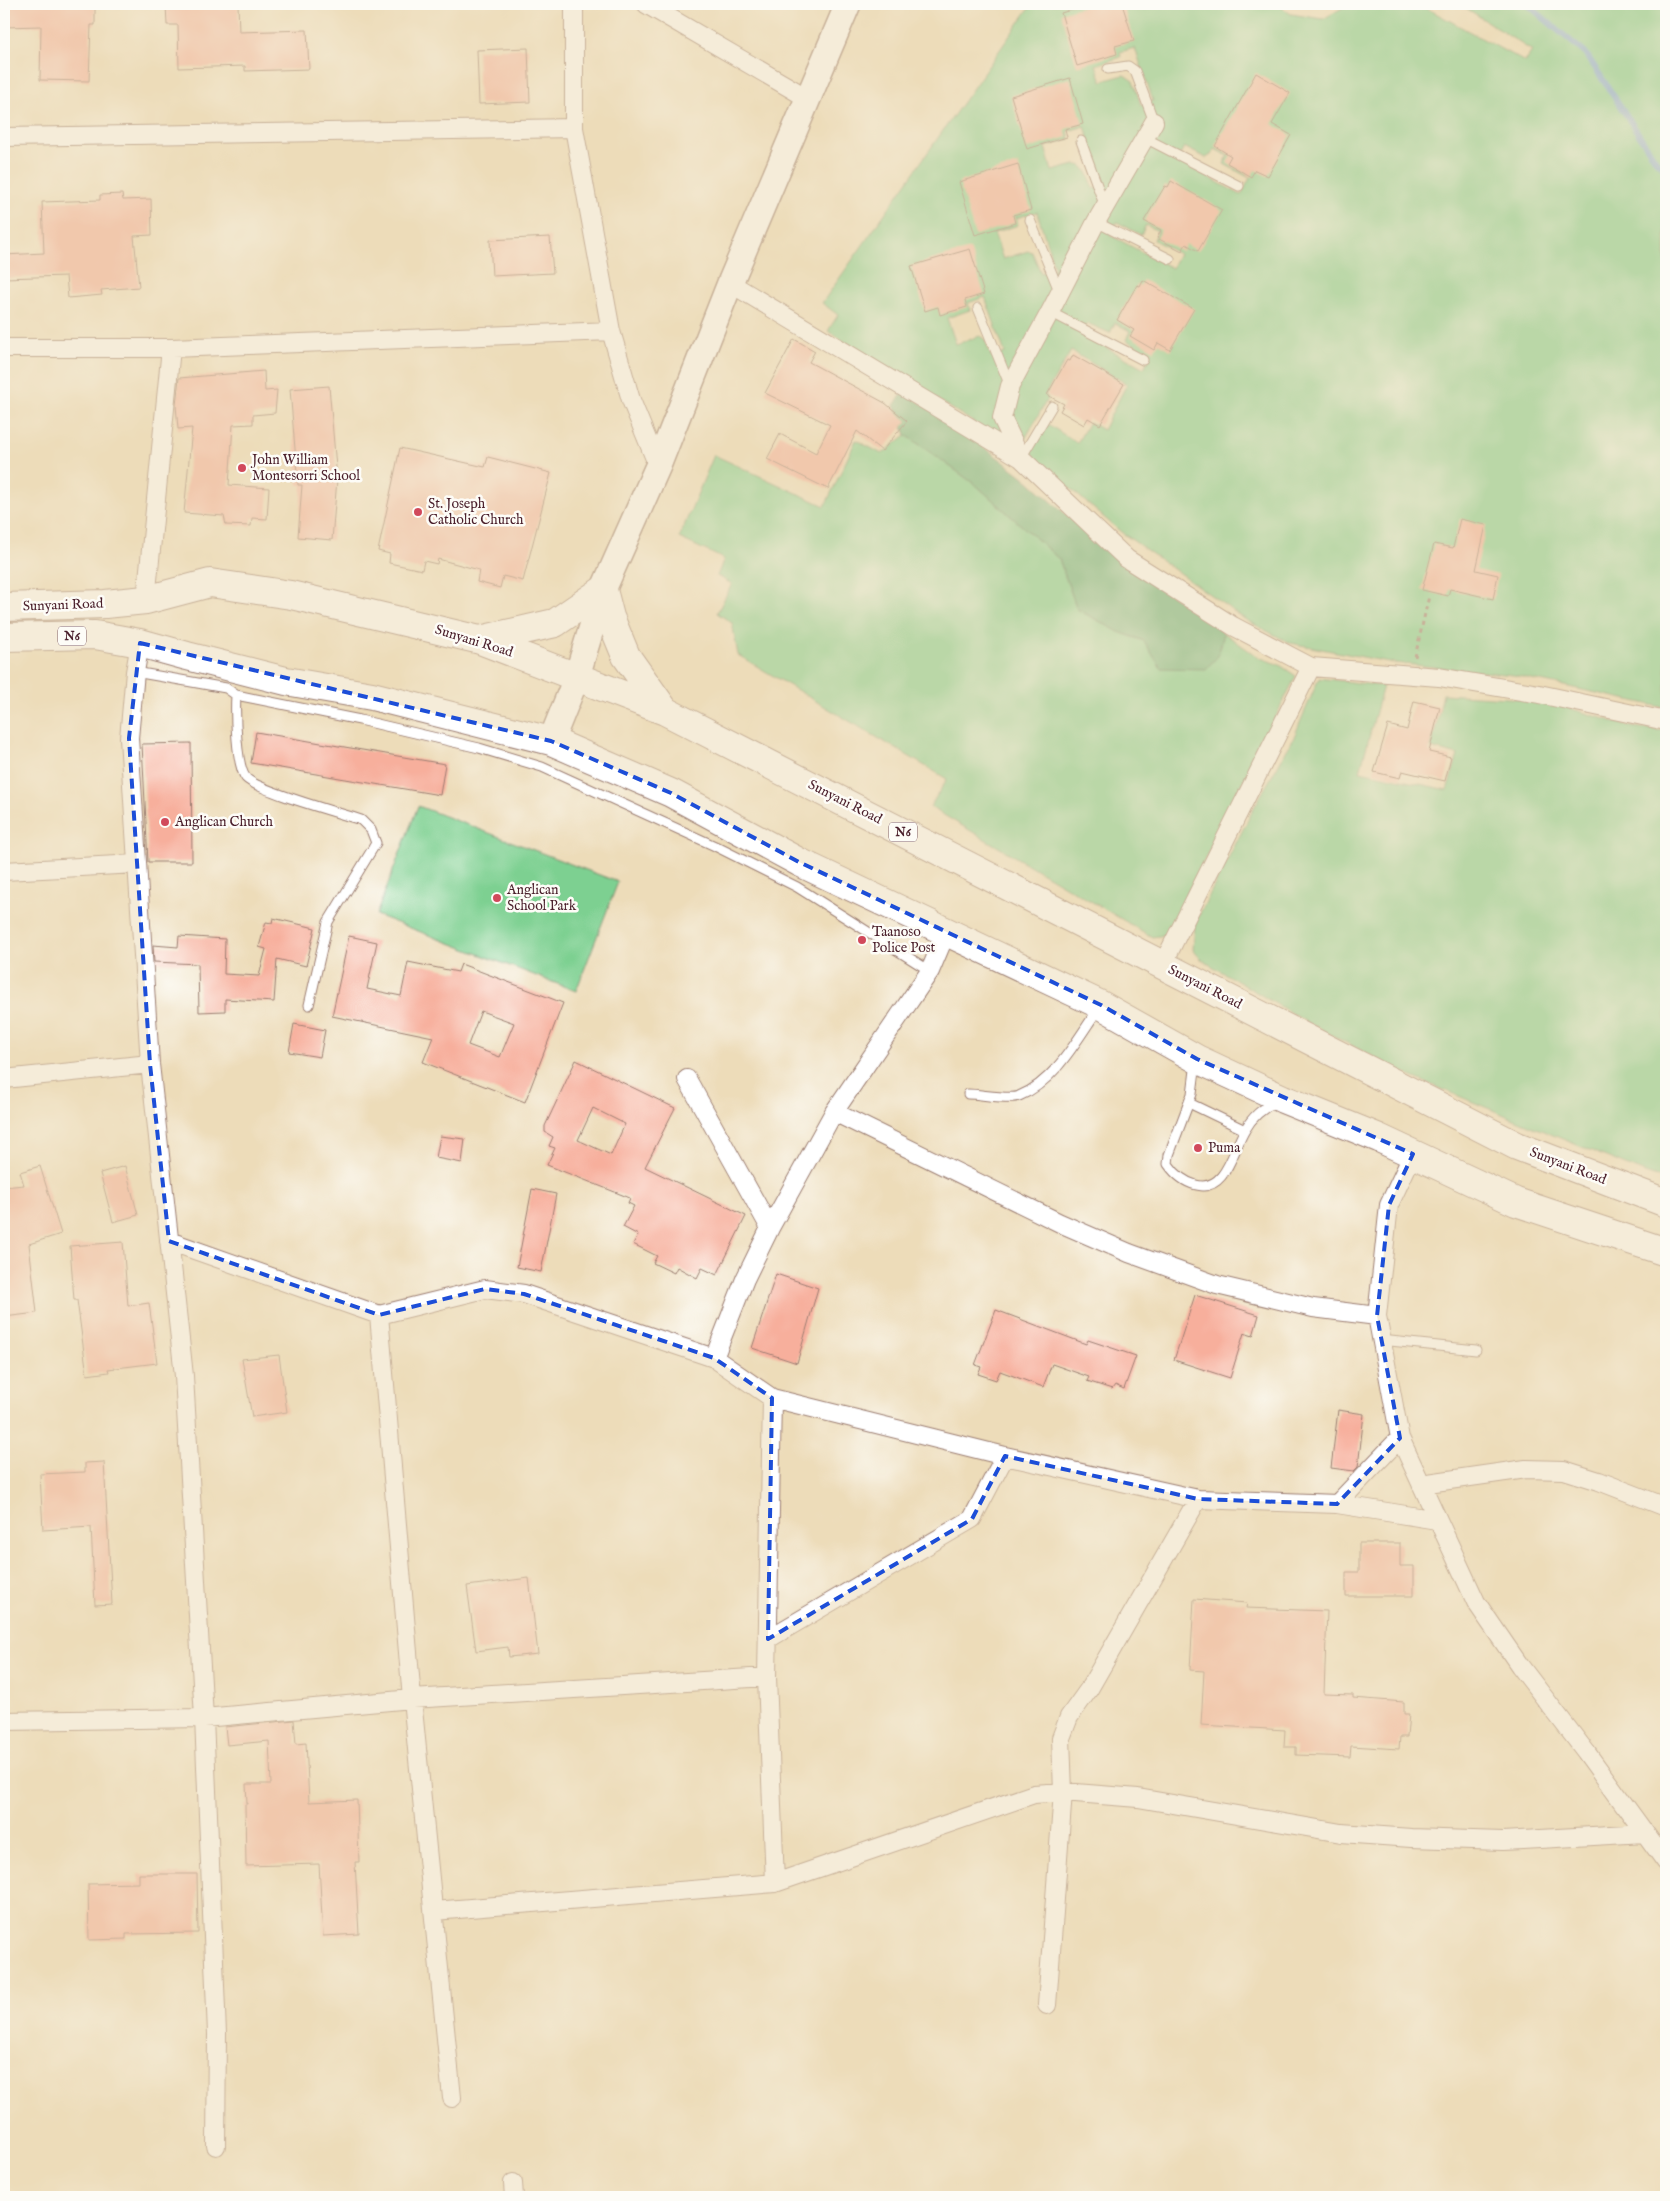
<svg xmlns="http://www.w3.org/2000/svg" width="1670" height="2201" font-family="'IM FELL English',serif">
	<rect width="100%" height="100%" fill="#fdfcf7"/>
	<filter id="ink" filterUnits="userSpaceOnUse"><feTurbulence type="fractalNoise" baseFrequency=".02" numOctaves="2"/><feDisplacementMap in="SourceGraphic" scale="10" xChannelSelector="R" yChannelSelector="G"/><feConvolveMatrix kernelMatrix="1 2 1 2 8 2 1 2 1" color-interpolation-filters="sRGB"/></filter>
	<filter id="wash" filterUnits="userSpaceOnUse"><feTurbulence type="fractalNoise" baseFrequency=".0096" numOctaves="4" result="noise"/><feDisplacementMap in="SourceGraphic" scale="20" xChannelSelector="R" yChannelSelector="G"/><feGaussianBlur stdDeviation="1.12" result="paint"/><feColorMatrix in="noise" values="0 0 0 0 0 0 0 0 0 0 0 0 0 0 0 0 0 1.4 0 .05"/><feComposite in="paint" operator="in"/></filter>
	<g filter="url(#wash)">
		<rect width="100%" height="100%" fill="#eddcb9"/>
		<path fill="#7dd091" stroke="#64785e" fill-rule="evenodd" d="M1032,4H1277L1291,14L1323,19L1349,4H1419L1525,62L1532,51L1460,4H1665L1666,708L1513,675L1394,663L1290,643L1246,620L1121,532L1038,461L1032,453L1033,445L1046,423L1077,443L1089,422L1103,430L1127,384L1071,351L1045,395L1048,398L1025,439L1016,433L1002,440L828,331L838,315L822,303ZM1135,48L1153,101L1141,105L1133,81L1124,75L1102,81L1096,65L1121,57L1120,52ZM1085,126L1103,186L1094,189C1082,157 1082,164 1052,171L1045,147L1070,139L1068,131ZM1184,147L1206,158L1211,155L1215,149L1228,156L1224,164L1250,178L1241,195L1177,160ZM1037,212L1055,269L1041,273L1032,252L1028,251L1003,259L994,233L1018,225L1016,218ZM1117,222L1141,235L1146,225L1158,231L1154,240L1179,254L1172,268L1110,235ZM985,297L1005,353L992,358L984,338L980,336L956,344L947,318L970,310L968,303ZM1087,323L1110,333L1115,323L1130,331L1126,340L1151,354L1144,368L1081,334Z
			M906,435L976,485L1059,559L1077,609L1119,632L1144,641L1161,668L1218,656L1224,633L1258,657L1280,665L1296,676L1167,935L1152,937L930,807L947,779L738,655L732,623L717,613L732,584L717,576L724,559L679,538L714,455L825,506L856,440L882,454Z
			M1319,678L1383,686L1360,771L1447,790L1458,755L1431,748L1443,694L1542,700L1632,727L1666,731V834L1663,846L1666,847V1180L1645,1173L1410,1076L1303,1020L1202,960L1193,950L1195,923L1256,804L1293,739Z
			M418,806L618,882L576,991L376,915Z"/>
		<path fill="#66b27b" stroke="#586853" d="M904,392L968,435L1025,478L1096,541L1224,633L1218,656L1206,669L1161,668L1144,641L1119,632L1077,609L1059,559L976,485L906,435L894,405Z"/>
		<g fill="none" stroke-linecap="round" stroke-linejoin="round">
			<path stroke="#6ea1da" stroke-width="6" d="M1527,4L1586,54L1657,162L1666,169"/>
		</g>
		<g id="blocks">
			<path fill="#f7af9c" fill-rule="evenodd" d="M4,4H95V25H91L89,81L40,80L41,26L4,27Z
				M166,4H238L239,32L307,30L309,69L245,71V66L179,68L178,25H167Z
				M1091,4H1122L1134,41L1115,46L1117,54L1077,66L1061,13Z
				M528,48L530,102L479,104L477,50Z
				M1256,73L1290,93L1272,124L1291,135L1268,176L1255,170L1251,177L1227,163L1231,156L1215,146Z
				M1070,78L1083,124L1065,129L1067,137L1027,149L1011,96Z
				M1018,164L1031,210L1013,215L1015,223L975,235L959,182Z
				M1171,181L1222,210L1198,251L1186,244L1182,251L1157,238L1161,230L1144,221L1165,186L1168,187Z
				M122,194L123,200L151,199L152,235L134,236L139,287L101,290L102,295L68,298L66,276L4,278V255L44,253L42,202L100,200V195Z
				M550,237L553,273L492,276L490,240Z
				M970,249L984,294L965,300L967,307L940,315L938,307L925,311L911,266Z
				M1143,280L1194,309L1170,350L1158,343L1154,350L1130,336L1134,330L1117,320L1137,285L1140,286Z
				M794,339L815,351L809,362L885,403L907,421L882,451L857,431L828,489L767,459L780,434L816,453L830,425L765,393Z
				M1073,355L1124,384L1100,425L1088,418L1084,425L1060,411L1064,404L1047,395L1067,360L1070,361Z
				M264,371L265,391L277,390L275,413L253,415V424L233,425L229,485L269,488L267,519L252,518L251,526L226,525L224,516L184,513L192,428L178,429L176,405L179,378Z
				M329,386L337,479L332,540L298,537L302,485H298L290,389Z
				M400,448L485,467L488,457L551,473L523,581L503,576L500,588L477,582L479,570L438,559L437,564L424,561L422,570L389,563L390,554L378,551Z
				M1460,519L1486,525L1476,570L1498,575L1493,599L1450,589L1448,596L1422,590L1434,544L1453,548Z
				M1414,701L1440,707L1429,752L1451,757L1445,781L1402,771L1400,778L1374,772L1388,725L1407,730Z
				M256,732L445,764L440,795L251,763Z
				M191,743L192,862H148L142,744Z
				M273,918L315,928L306,966L277,959L274,1002L225,999V1011L199,1012L198,964L154,962L153,945L178,947L179,936L225,939L224,974L259,976L266,949L259,947L266,922L272,923Z
				M349,936L377,942L367,989L401,996L408,962L458,972L461,964L563,1003L525,1102L423,1062L433,1037L332,1016ZM481,1011L514,1023L500,1057L468,1045Z
				M294,1024L325,1030L320,1057L289,1052Z
				M576,1060L675,1108L645,1167L746,1216L717,1275L702,1268L697,1278L677,1267L674,1273L653,1263L657,1256L633,1244L638,1235L623,1227L634,1206L628,1203L630,1198L547,1165L555,1148L549,1146L553,1137L545,1132V1126ZM593,1108L625,1124L611,1155L578,1140Z
				M440,1136L465,1139L462,1163L436,1158Z
				M40,1166L61,1234L29,1244L37,1313L4,1317V1187L24,1185L20,1172Z
				M125,1166L138,1215L113,1222L100,1173Z
				M532,1189L556,1194L541,1272L517,1267Z
				M123,1242L128,1306L149,1303L157,1363L108,1369L109,1372L87,1375L77,1300H74L70,1246Z
				M776,1274L818,1288L797,1363L752,1348Z
				M1195,1295L1259,1315L1253,1336L1244,1333L1230,1378L1174,1360Z
				M996,1310L1086,1344L1088,1340L1136,1356L1124,1389L1115,1385L1112,1389L1087,1381L1089,1377L1052,1364L1043,1387L1000,1371L996,1380L978,1374L981,1367L975,1365Z
				M279,1355L287,1412L252,1417L242,1359Z
				M1338,1410L1364,1414L1358,1467L1354,1471L1331,1468Z
				M104,1462L112,1604L95,1605L91,1527L43,1530L40,1474L85,1472V1463Z
				M1359,1543H1400V1566H1414V1596H1346V1572H1359Z
				M529,1578L538,1654L509,1657L508,1647L476,1651L467,1586Z
				M1194,1599L1247,1603L1246,1608L1327,1611L1324,1694L1353,1695V1698L1404,1702V1714H1409L1407,1737H1400L1399,1749L1351,1746L1350,1757L1296,1755V1747H1284L1285,1730L1201,1725L1204,1671L1190,1670Z
				M294,1720L296,1744L306,1743L309,1802L357,1800L359,1862H355L359,1934L323,1936L319,1864L246,1866L245,1804H247L246,1784H271L269,1741L227,1745L225,1727Z
				M139,1874H197L198,1933L126,1934V1939L89,1940L88,1884L139,1883Z"/>
		</g>
	</g>
	<g filter="url(#ink)">
		<use href="#blocks" fill-opacity="0" stroke="#9c7e72" stroke-width="1"/>
		<g fill="none" stroke-linecap="round" stroke-linejoin="round">
			<g stroke="#9c7e72" stroke-width="11">
				<path id="lane" d="M1108,69L1128,66L1135,71L1154,122
					M1145,138L1239,186
					M1081,141L1105,207
					M1030,220L1060,293
					M1096,222L1170,259
					M978,308L1010,386
					M1050,312L1143,360
					M1021,458L1052,406
					M135,672L226,688L236,695C235,712 236,766 246,778C258,791 340,813 361,820L371,830L376,843L328,922L309,1005
					M236,695L360,720L479,748L542,767L715,846L797,887L930,971
					M1196,1062L1192,1094L1169,1155L1168,1164C1175,1174 1184,1182 1196,1185C1226,1193 1233,1149 1245,1130C1252,1117 1262,1108 1276,1102
					M968,1094C980,1094 1010,1100 1019,1096C1055,1082 1078,1038 1099,1008
					M1189,1103L1245,1130
					M1381,1340L1476,1350"/>
			</g>
			<g stroke="#9c7e72" stroke-width="20">
				<path id="street" d="M574,4V128L611,331L631,400L658,466
					M646,4L809,99
					M1154,122L1096,222L1050,312L1010,386L1002,418L1021,458L1127,559L1233,626L1311,667L1439,677L1539,694L1666,721
					M4,137L574,128
					M730,283L1021,458
					M4,348H171L611,331
					M146,600L171,348
					M140,643L135,672L129,738L150,1064L184,1376L204,1718L217,2034L216,2146
					M4,871L137,864
					M1162,966L1311,667
					M4,1079L150,1064
					M687,1079L770,1228
					M834,1112L1060,1223L1129,1253L1217,1285L1313,1308L1377,1316
					M1413,1154L1389,1205L1377,1316L1400,1438L1476,1602L1520,1666L1586,1752L1666,1862
					M169,1241L379,1315L485,1289L524,1294L714,1358L772,1398L1005,1456L1198,1499L1337,1504L1437,1520
					M379,1315L412,1699L452,2098
					M714,1358L745,1279L770,1228L834,1112L930,971L946,933
					M772,1398L767,1677L775,1883
					M1421,1484L1526,1469L1564,1470L1599,1481L1666,1507
					M1337,1504L1400,1438
					M768,1639L972,1519L1005,1456
					M4,1721L204,1718L412,1699L767,1677
					M434,1911L775,1883L1034,1794L1063,1792L1138,1798L1341,1833L1411,1838L1503,1841L1645,1833
					M1047,2005L1063,1792L1061,1738L1069,1717L1089,1689L1198,1499
					M513,2183L514,2197"/>
			</g>
			<g stroke="#9c7e72" stroke-width="28">
				<path id="secondary" d="M551,741L577,676L603,590L658,466L730,283L848,4"/>
			</g>
			<g stroke="#9c7e72" stroke-width="30">
				<path id="primary" d="M4,607L105,604L146,600L210,583L291,595L480,640L665,711L1517,1146L1666,1203
					M4,637L95,635L140,643L187,656L286,681L372,696L551,741L671,793L799,862L1101,1005L1197,1059L1283,1099L1379,1138L1516,1202L1666,1252
					M480,640L555,623L603,590L610,617L626,656L665,711"/>
			</g>
			<path stroke="#9c7e72" stroke-width="3" stroke-dasharray="4 4" stroke-linecap="butt" d="M1415,657L1429,596"/>
			<use href="#lane" stroke="#fff" stroke-width="9"/>
			<use href="#street" stroke="#fff" stroke-width="18"/>
			<use href="#secondary" stroke="#fff" stroke-width="25"/>
			<use href="#primary" stroke="#fff" stroke-width="28"/>
		</g>
	</g>
	<path d="M0 0H1670V2201H0ZM140,643L551,741L671,793L799,862L1101,1005L1197,1059L1413,1154L1389,1205L1377,1316L1400,1438L1337,1504L1198,1499L1005,1456L972,1519L768,1639L772,1398L714,1358L524,1294L485,1289L379,1315L169,1241L150,1064L129,738Z" fill="#eddcb9" fill-opacity=".55" fill-rule="evenodd"/>
	<path fill="none" stroke="#1d4ed8" stroke-width="4" stroke-dasharray="10 6" stroke-linejoin="round" d="M140,643L551,741L671,793L799,862L1101,1005L1197,1059L1413,1154L1389,1205L1377,1316L1400,1438L1337,1504L1198,1499L1005,1456L972,1519L768,1639L772,1398L714,1358L524,1294L485,1289L379,1315L169,1241L150,1064L129,738Z"/>
	<g fill="#d1495b" stroke="#fdfcf7" stroke-width="2">
		<circle cx="242" cy="468" r="5"/>
		<circle cx="418" cy="512" r="5"/>
		<circle cx="165" cy="822" r="5"/>
		<circle cx="497" cy="898" r="5"/>
		<circle cx="862" cy="940" r="5"/>
		<circle cx="1198" cy="1148" r="5"/>
	</g>
	<g text-anchor="middle" dominant-baseline="central" stroke-width="5" stroke-linejoin="round" paint-order="stroke">
		<g fill="#fdfcf7" stroke="#806168" stroke-width="1">
			<rect x="58" y="626.5" width="28" height="19" rx="4"/>
			<rect x="889" y="822.5" width="28" height="19" rx="4"/>
		</g>
		<g font-size="12" font-weight="bold" fill="#4a1f2b">
			<text x="72" y="636">N6</text>
			<text x="903" y="832">N6</text>
		</g>
		<g font-size="14" fill="#4a1f2b" stroke="#fdfcf7" text-anchor="start">
			<text x="252" y="460">John William<tspan x="252" dy="16">Montesorri School</tspan></text>
			<text x="428" y="504">St. Joseph<tspan x="428" dy="16">Catholic Church</tspan></text>
			<text x="175" y="822">Anglican Church</text>
			<text x="507" y="890">Anglican<tspan x="507" dy="16">School Park</tspan></text>
			<text x="872" y="932">Taanoso<tspan x="872" dy="16">Police Post</tspan></text>
			<text x="1208" y="1148">Puma</text>
		</g>
		<g font-size="14" fill="#4a1f2b" stroke="#fdfcf7">
			<text transform="translate(63 605) rotate(-2)">Sunyani Road</text>
			<text transform="translate(474 641) rotate(17)">Sunyani Road</text>
			<text transform="translate(845 802) rotate(27)">Sunyani Road</text>
			<text transform="translate(1205 987) rotate(27)">Sunyani Road</text>
			<text transform="translate(1568 1166) rotate(21)">Sunyani Road</text>
		</g>
	</g>
	<rect width="1670" height="2201" fill="none" stroke="#fdfcf7" stroke-width="20"/>
</svg>
